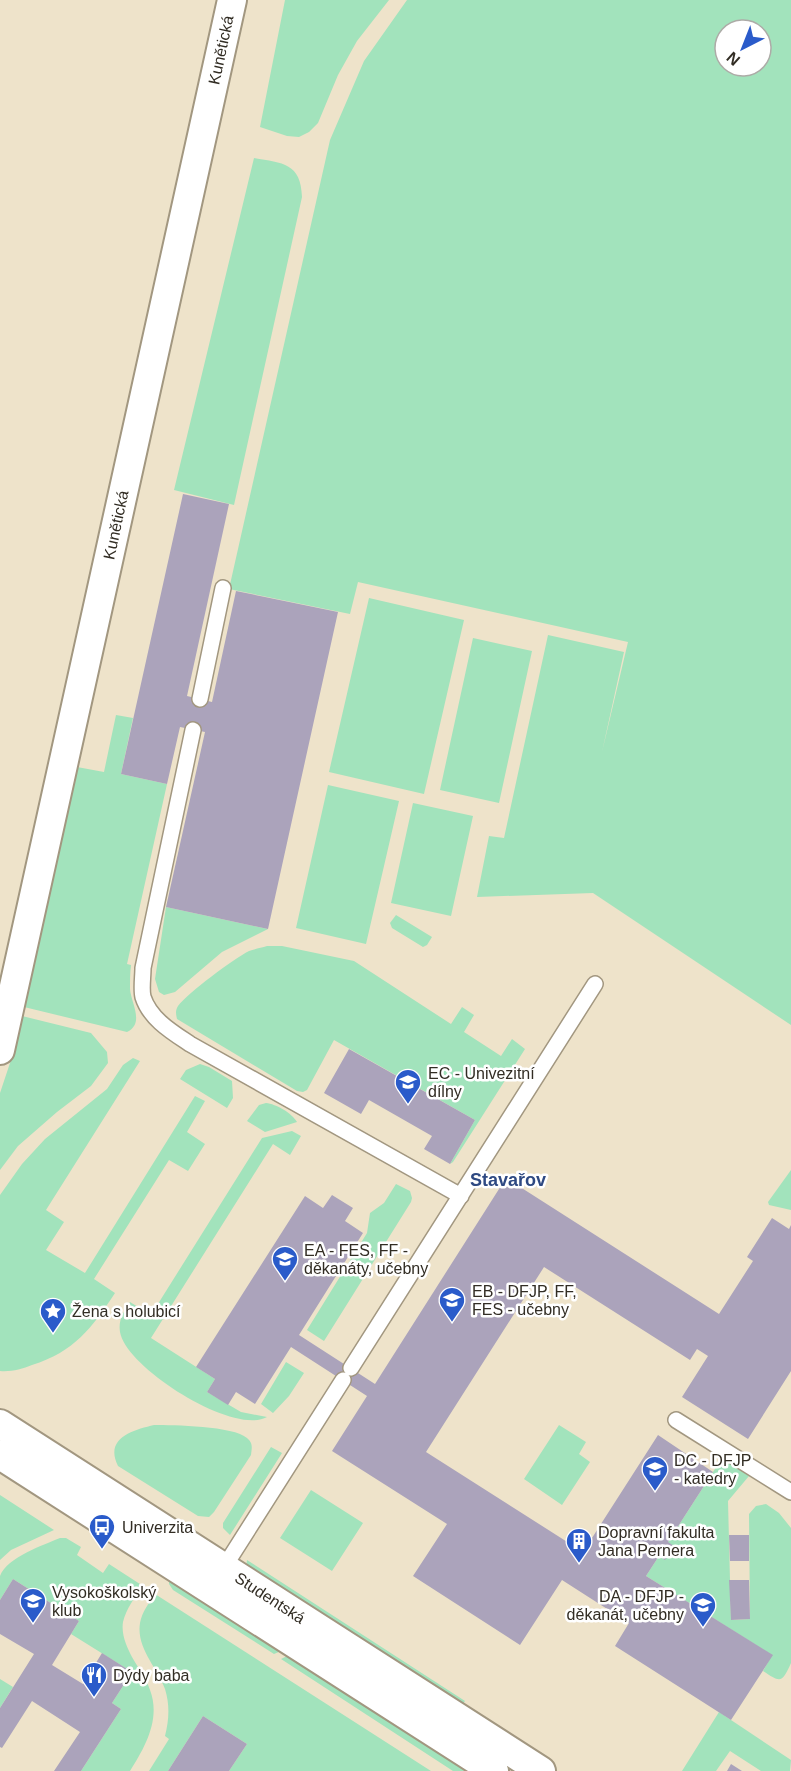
<svg xmlns="http://www.w3.org/2000/svg" width="791" height="1771" font-family="Helvetica,sans-serif">
	<rect width="100%" height="100%" fill="#eee3ca"/>
	<path fill="#a2e3bc" fill-rule="evenodd" d="M285,0H389L357,41L338,75L318,123L309,132L299,137L287,136L260,127Z
		M407,0H791V1025L593,893L477,897L489,836L504,838L548,635L624,652L602,752L628,642L358,582L350,614L229,589L330,140L364,61ZM725,30H761V66H725Z
		M254,158C283,163 301,163 302,197L234,505L174,490Z
		M369,598L464,620L424,794L329,772Z
		M473,638L532,651L499,803L440,790Z
		M116,715L133,718L121,774L167,784L127,964L131,965C130,973 130,981 130,989C131,1003 145,1023 127,1032L24,1007L77,767L104,772Z
		M328,785L399,801L366,944L296,928Z
		M413,803L473,816L451,916L391,903Z
		M166,907L268,929L222,952L175,992L164,995L159,992L155,979Z
		M396,915L432,937L427,945L423,947L392,928L390,923Z
		M267,946H282L354,961L451,1024L462,1007L474,1015L464,1032L501,1056L512,1039L525,1049L453,1162L450,1164L475,1120L334,1040L307,1090L303,1092L297,1091L177,1019C176,1014 175,1011 178,1006C188,993 233,959 249,951C254,949 261,948 267,946Z
		M22,1016L91,1033L107,1052L108,1063L91,1086L57,1112L18,1146L0,1170V1093L13,1054Z
		M133,1058L140,1061L46,1210L64,1222L46,1250L85,1273L195,1096L205,1101L187,1132L205,1144L188,1171L169,1160L94,1279L115,1293C92,1328 74,1352 32,1365C22,1369 11,1372 0,1371V1195L22,1164L45,1139L107,1089L123,1065Z
		M200,1064L209,1067L232,1081L233,1098L227,1108L180,1079L186,1070Z
		M266,1103C276,1104 292,1113 297,1122L265,1132L247,1121L259,1105Z
		M292,1131L301,1136L290,1155L273,1144L151,1338L215,1379L207,1392L241,1412L267,1417C234,1436 126,1368 120,1332C118,1320 124,1311 130,1302L151,1315L262,1138Z
		M791,1170V1210L769,1205L768,1202Z
		M396,1184L410,1191L412,1198L411,1202L324,1341L307,1330L367,1233L370,1213L384,1203Z
		M286,1362L304,1373L289,1396L273,1413L261,1404Z
		M154,1425C173,1425 234,1426 247,1438C253,1443 252,1447 251,1455L214,1512L209,1517L198,1516L118,1466C104,1438 133,1430 154,1425Z
		M559,1425L586,1442L579,1454L590,1462L562,1505L524,1479Z
		M271,1447L282,1453L230,1535L223,1528V1523Z
		M722,1458L749,1476L728,1501L731,1620L750,1619L749,1514L756,1506L766,1504L779,1513L791,1528V1663C782,1683 781,1683 763,1671L772,1655L646,1576L659,1556L665,1559L668,1542Z
		M311,1490L363,1523L332,1571L280,1538Z
		M0,1495L54,1530L11,1550L0,1560Z
		M60,1538H66L81,1547L77,1555L103,1573L109,1564L143,1586C135,1597 126,1609 123,1622C121,1635 127,1647 132,1657C138,1668 146,1678 150,1690C161,1719 145,1747 130,1771H81L121,1709L112,1703L132,1672L71,1634L79,1621L13,1579L0,1600C0,1593 0,1582 0,1576C7,1557 44,1545 60,1538Z
		M247,1560L465,1701L459,1709L246,1568Z
		M169,1577L286,1649L274,1654L173,1590L169,1584Z
		M155,1594L431,1771H229L247,1744L203,1716L168,1771H149L169,1739L165,1736C169,1720 170,1705 165,1689C157,1667 136,1648 140,1623C142,1612 149,1603 155,1594Z
		M293,1653L468,1767L464,1771H453L281,1659Z
		M0,1679L13,1687L0,1708Z
		M719,1712L791,1760L790,1771H761L730,1751L716,1771H682Z"/>
	<path fill="#aba3bb" d="M183,494L229,504L187,696L212,702L236,591L338,612L268,929L166,907L205,732L180,727L167,784L121,774Z
		M349,1049L475,1120L450,1164L424,1149L432,1136L369,1100L361,1114L324,1093Z
		M506,1178L719,1314L753,1261L747,1257L772,1218L789,1229L791,1225V1371L748,1439L682,1397L708,1356L697,1349L690,1360L544,1267L426,1452L583,1552L658,1435L713,1472L668,1542L674,1546L665,1560L659,1556L646,1576L773,1655L731,1720L615,1646L629,1623L562,1580L520,1645L413,1576L447,1524L332,1451L367,1396L291,1347L255,1404L236,1392L228,1405L207,1392L215,1379L196,1367L305,1196L323,1208L332,1195L353,1208L345,1221L363,1233L299,1335L375,1384Z
		M729,1535H749V1561H730Z
		M13,1579L79,1621L52,1665L83,1684L102,1653L132,1672L112,1703L121,1709L81,1771H54L80,1732L32,1701L2,1748L0,1747V1708L34,1654L0,1634V1600Z
		M729,1580H749L750,1619L731,1620Z
		M203,1716L247,1744L229,1771H168Z
		M731,1764L742,1771H727Z"/>
	<g fill="none" stroke-linecap="round" stroke-linejoin="round">
		<g stroke="#a29780" stroke-width="18">
			<path id="service" d="M200,699L223,588
				M193,730L143,968C143,977 141,989 143,997C150,1019 172,1032 190,1044L461,1196
				M351,1368L595,984
				M676,1420L791,1492
				M221,1572L343,1380"/>
		</g>
		<g stroke="#a29780" stroke-width="32">
			<path id="minor" d="M0,1050L232,0
				M0,1424L541,1771
				M0,1455L494,1771"/>
		</g>
		<use href="#service" stroke="#fff" stroke-width="15"/>
		<use href="#minor" stroke="#fff" stroke-width="28"/>
	</g>
	<defs>
		<g id="university-pin" transform="scale(1.35)"><path d="M0 17L-7.5 6A9.5 9.5 0 1 1 7.5 6Z" fill="#2a5bca" stroke="#fff"/><path d="M0-5L7-2L0 1L-7-2ZM-4 1L0 2.5L4 1V4Q0 6-4 4Z" fill="#fff"/></g>
		<g id="sight-pin" transform="scale(1.35)"><path d="M0 17L-7.5 6A9.5 9.5 0 1 1 7.5 6Z" fill="#2a5bca" stroke="#fff"/><path d="M0-6L1.8-2.2L6-1.7L2.9 1.2L3.7 5.4L0 3.3L-3.7 5.4L-2.9 1.2L-6-1.7L-1.8-2.2Z" fill="#fff"/></g>
		<g id="bus-pin" transform="scale(1.35)"><path d="M0 17L-7.5 6A9.5 9.5 0 1 1 7.5 6Z" fill="#2a5bca" stroke="#fff"/><path d="M-5-6H5V4H4V6H2V4H-2V6H-4V4H-5ZM-3.5-4V0h7V-4ZM-3.5 1.2v1.5H-2V1.2ZM2 1.2v1.5H3.5V1.2Z" fill="#fff"/></g>
		<g id="building-pin" transform="scale(1.35)"><path d="M0 17L-7.5 6A9.5 9.5 0 1 1 7.5 6Z" fill="#2a5bca" stroke="#fff"/><path d="M-4-6H4V6H1V3H-1V6H-4ZM-2.5-4.3h1.7v1.8h-1.7ZM.8-4.3h1.7v1.8H.8ZM-2.5-1h1.7V.8h-1.7ZM.8-1h1.7V.8H.8Z" fill="#fff"/></g>
		<g id="restaurant-pin" transform="scale(1.35)"><path d="M0 17L-7.5 6A9.5 9.5 0 1 1 7.5 6Z" fill="#2a5bca" stroke="#fff"/><path d="M-5-6h1v4h1v-4h1v4h1v-4h1v5L-1.5 .5V6h-2V.5L-5-1ZM5-6V6H3V1.5H1.5Q1.5-4 5-6Z" fill="#fff"/></g>
	</defs>
	<g fill-rule="evenodd">
		<use href="#university-pin" x="408" y="1082"/>
		<use href="#university-pin" x="285" y="1259"/>
		<use href="#university-pin" x="452" y="1300"/>
		<use href="#sight-pin" x="53" y="1311"/>
		<use href="#university-pin" x="655" y="1469"/>
		<use href="#bus-pin" x="102" y="1527"/>
		<use href="#building-pin" x="579" y="1541"/>
		<use href="#university-pin" x="33" y="1601"/>
		<use href="#university-pin" x="703" y="1605"/>
		<use href="#restaurant-pin" x="94" y="1675"/>
	</g>
	<g text-anchor="middle" dominant-baseline="central" stroke-width="5" stroke-linejoin="round" paint-order="stroke">
		<g font-size="16" fill="#322d24" stroke="#fff">
			<text transform="translate(221 50) rotate(-78)">Kunětická</text>
			<text transform="translate(116 525) rotate(-78)">Kunětická</text>
			<text transform="translate(270 1598) rotate(33)">Studentská</text>
		</g>
		<g font-size="16" fill="#322d24" stroke="#fff" text-anchor="start">
			<text x="428" y="1073">EC - Univezitní<tspan x="428" dy="18">dílny</tspan></text>
			<text x="304" y="1250">EA - FES, FF -<tspan x="304" dy="18">děkanáty, učebny</tspan></text>
			<text x="472" y="1291">EB - DFJP, FF,<tspan x="472" dy="18">FES - učebny</tspan></text>
			<text x="72" y="1311">Žena s holubicí</text>
			<text x="674" y="1460">DC - DFJP<tspan x="674" dy="18">- katedry</tspan></text>
			<text x="122" y="1527">Univerzita</text>
			<text x="598" y="1532">Dopravní fakulta<tspan x="598" dy="18">Jana Pernera</tspan></text>
			<text x="52" y="1592">Vysokoškolský<tspan x="52" dy="18">klub</tspan></text>
			<text x="684" y="1596" text-anchor="end">DA - DFJP -<tspan x="684" dy="18">děkanát, učebny</tspan></text>
			<text x="113" y="1675">Dýdy baba</text>
		</g>
		<g font-size="18" font-weight="bold" fill="#2e4982" stroke="#fff">
			<text x="508" y="1180">Stavařov</text>
		</g>
	</g>
	<g transform="translate(743 48) rotate(222)"><circle r="28" fill="#ffffff" stroke="#adaba7" stroke-width="1.5"/>
	<path d="M0-4.5L10 22L0 15L-10 22Z" fill="#2a5bca"/>
	<text y="-9" font-size="16" font-weight="bold" text-anchor="middle" fill="#322d24">N</text>
	</g>
</svg>
